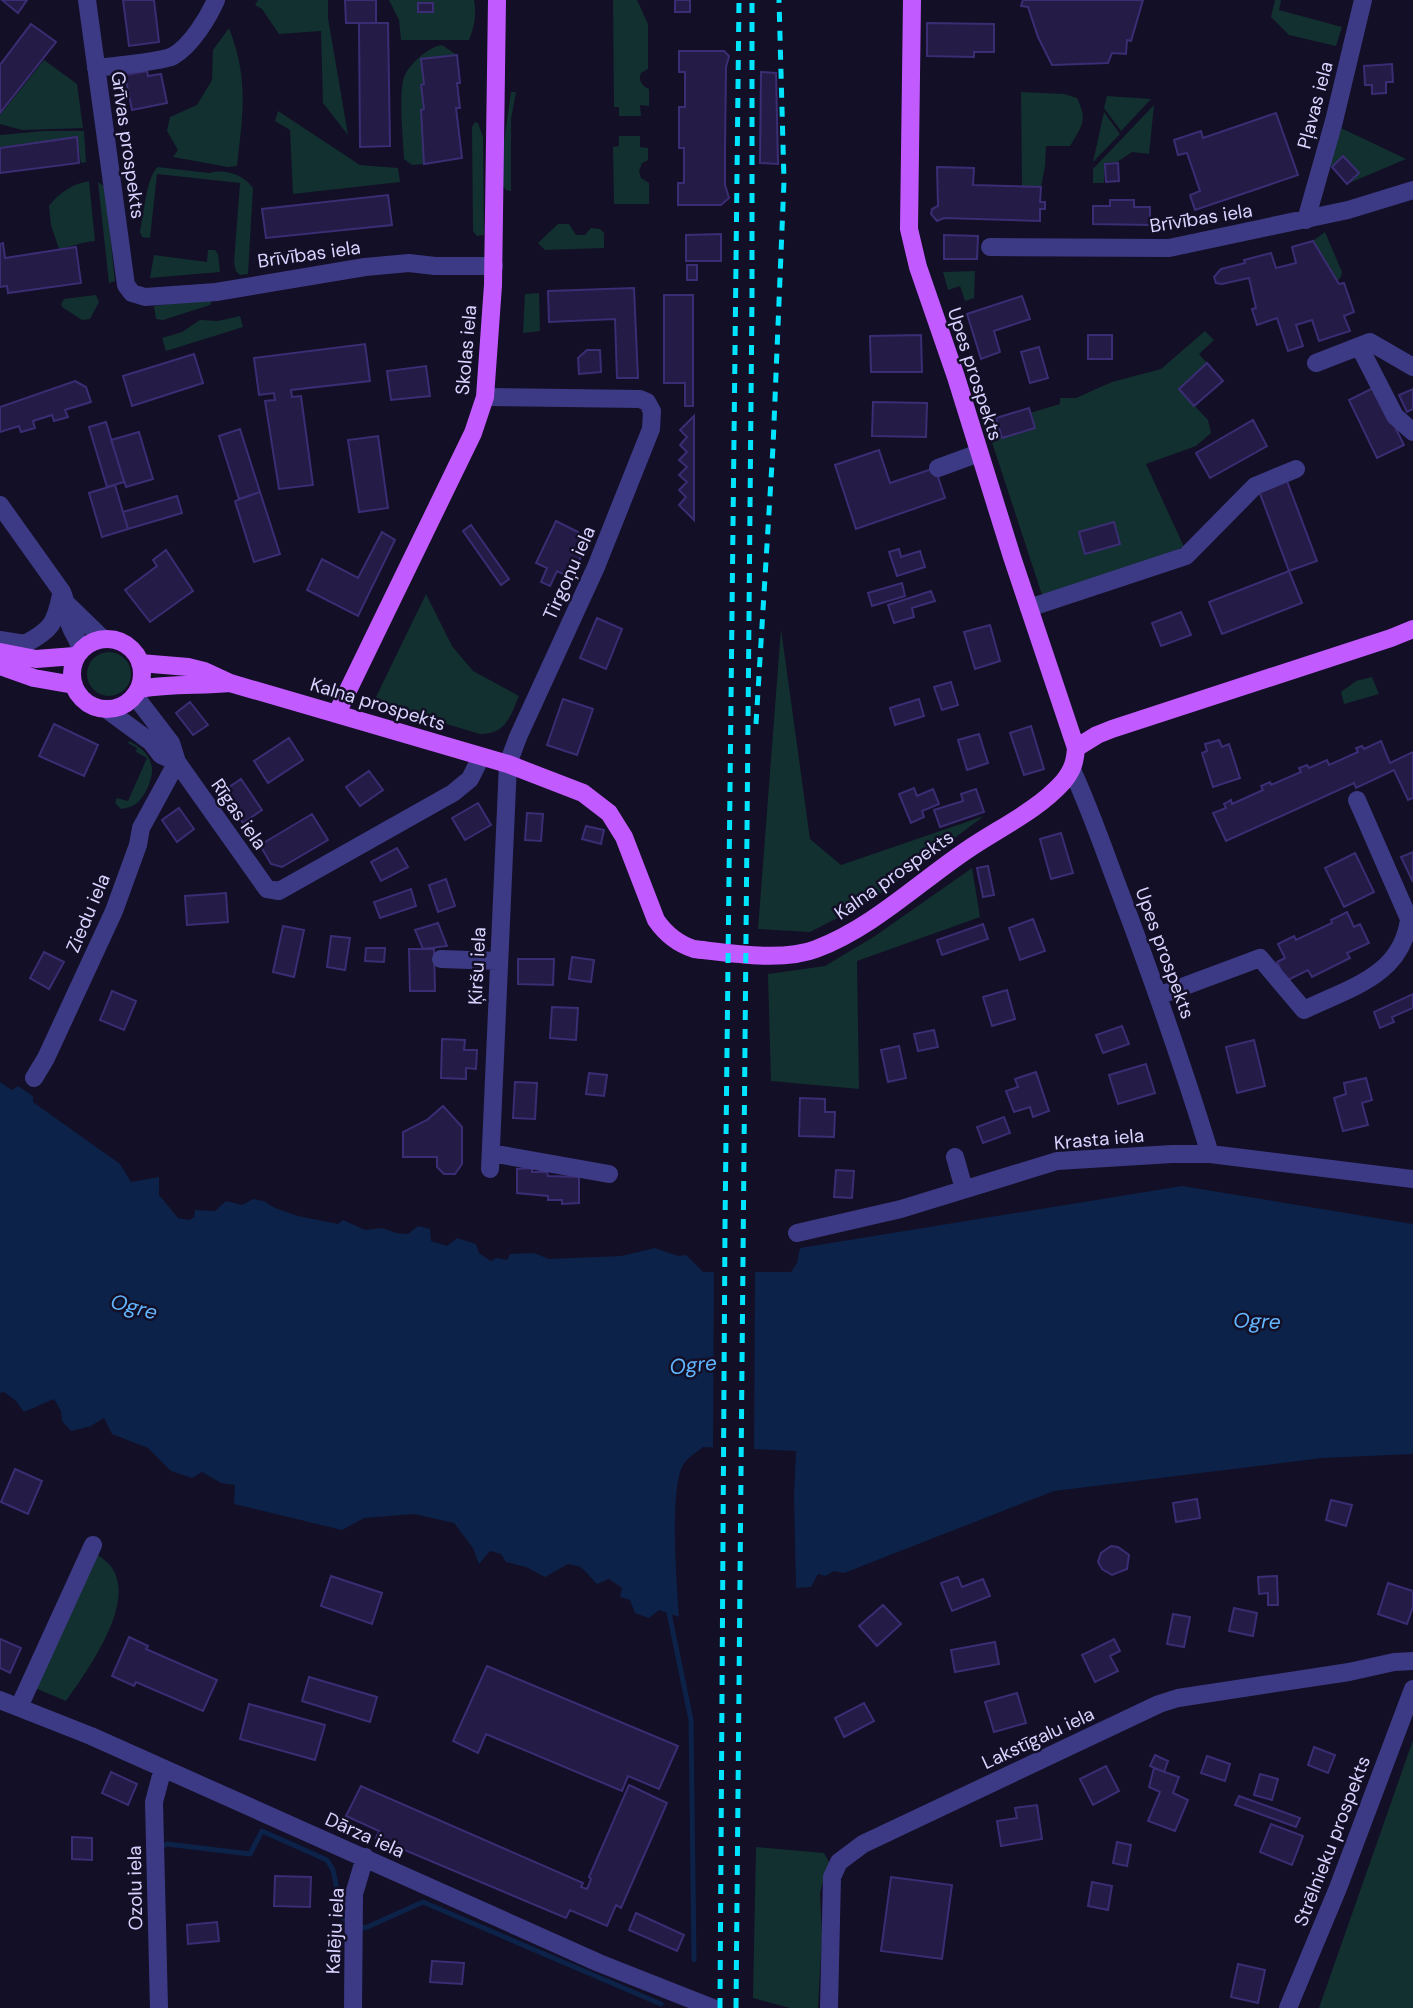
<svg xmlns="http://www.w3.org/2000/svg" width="1413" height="2008" font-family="'DM Sans',sans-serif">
	<rect width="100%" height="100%" fill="#130f26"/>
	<path fill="#12302f" d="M258,0H328V18L348,135L323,103L321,31L279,34L262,9L255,5Z
		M389,0H474C477,15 474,27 469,40H401L399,20Z
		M613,0H637L648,24V69L641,73C638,81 642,86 649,89V106L640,105L641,116H619V107H614Z
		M1275,0H1281L1279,10L1342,27L1336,46L1289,35L1271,17Z
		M229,28C249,80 243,112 237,166L228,167L173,157L178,150L167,131L170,117L197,105L212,80L213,50Z
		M442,45L457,55L421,59L424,84L421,85L424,109L421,110L424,164L412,165L404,159C403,138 399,100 403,81C405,67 429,46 442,45Z
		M44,60L77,84L83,128L22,130L0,124V115Z
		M511,92H516L511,119V191L506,190L503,186V148Z
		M1021,92L1064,94L1077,98C1088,120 1082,126 1070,146H1046L1045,166L1041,187L1022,186Z
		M1107,96L1151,99L1121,131L1104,108Z
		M1154,105L1149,154L1132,152L1117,162L1105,163L1104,183H1093V169Z
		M278,111L360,165L398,168L400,182L293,194L290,130L275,121Z
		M1104,112L1120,134L1093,162Z
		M475,122L478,123L483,137L484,235L477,236L473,231L472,127Z
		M1341,128L1406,159L1347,184L1343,157L1332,167L1325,161Z
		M44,131H84L86,162L81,163L77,137L0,147V135Z
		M619,136H640V147L648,148V160L642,163L639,171L641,178L649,183V204H614L613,147L619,146Z
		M158,167L209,173C224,168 245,175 253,188L248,274L240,275L236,271L234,263L240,183L157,174L150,238L142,237L140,232C143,218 147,174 158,167Z
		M89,181L95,241C81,242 72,247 59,249L51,225L49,206C59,193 72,184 89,181Z
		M98,182L105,187L115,281L109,283Z
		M558,224H569L576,235H585L591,228L600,229L604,233V248L545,250L538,243Z
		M1325,232L1342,272L1341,277L1337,281L1313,241Z
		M208,250H215L218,254L220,272L150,278L154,255L207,262Z
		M975,271L974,298L965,301L960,286L948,290L943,272Z
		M539,293L540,331L523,333L525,294Z
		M96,295L99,302L90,319L82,320L62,307L61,304L64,299Z
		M213,298L210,305L163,320L156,319L154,306Z
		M240,316L243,327L166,351L162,338L182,332L200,320L218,321Z
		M1205,331L1214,340L1199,354L1207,363L1179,389L1208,420L1211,433L1196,446L1146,464L1184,547L1043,598L987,427L996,418L1002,438L1035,429L1030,413L1060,404V398H1076L1112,382L1161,369Z
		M426,594L452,646L473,671L519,696C510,717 506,734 480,734L386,706L376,697Z
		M781,629L810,839L841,865L984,816L869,902L810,932L758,929Z
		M87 674a22 22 0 1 1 44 0a22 22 0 1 1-44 0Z
		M1372,677L1379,694L1344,704L1341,692L1356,681Z
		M129,741C152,753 158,768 146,791C139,803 135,807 121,809L115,803L117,798L128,801L147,758L136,752L137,748L128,743Z
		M972,868L980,917L857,961L859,1089L771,1081L768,974L825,966L875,936Z
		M95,1554C153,1582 89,1668 66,1701L35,1688Z
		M1413,1740V2008H1319Z
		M756,1847L824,1853L832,1867L825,1874L820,1893L822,1935L818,2008H790L753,1998Z"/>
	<path fill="#0c2248" d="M0,1082L12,1090L18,1086L33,1096V1102L120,1164L131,1182L159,1177V1195L178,1218L189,1220L194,1217L195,1210L215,1211L226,1201L242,1205L253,1199L264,1201L275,1208L298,1216L338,1224L343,1220L365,1230L382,1228L396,1233L408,1234L418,1226L430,1229L431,1241L447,1246L457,1238L476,1244L479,1253L491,1261L496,1258L507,1260L510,1254L534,1253L549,1259L621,1256L655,1248L678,1256L686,1255L703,1272H791L797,1263L800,1248L1182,1186L1413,1224V1454L1322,1458L1054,1491L844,1573L834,1571L825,1576L818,1574L811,1587L796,1588L794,1496L796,1451L703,1447C697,1452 687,1458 683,1465C669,1491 677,1585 679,1617L659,1610L649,1618L635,1613L630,1600L620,1597L622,1588L609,1579L597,1584L581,1567L568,1564L545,1577L526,1567L506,1562L501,1554L490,1551L479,1564L473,1548L454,1523L414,1514L364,1518L342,1530L234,1504L235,1485L221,1483L202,1472L192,1478L171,1471L148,1448L112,1434L104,1418L91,1426L71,1431L62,1421L61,1411L54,1399L24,1412L16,1401L4,1392L0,1393Z"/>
	<path fill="#130f26" d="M714,1270H755L754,1452L713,1451Z"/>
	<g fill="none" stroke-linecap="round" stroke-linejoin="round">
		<path stroke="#0c2248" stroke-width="5" d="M668,1608L691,1720L694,1960
			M159,1848L167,1844L250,1854L262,1831L327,1860L333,1870L343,1918L365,1928L423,1902L661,2004"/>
	</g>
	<path fill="#241b47" stroke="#3b2d73" stroke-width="2" d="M2,0H27L18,13Z
		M123,0H154L159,42L129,46Z
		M345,0H376V23H346Z
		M675,0H690V12H675Z
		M1023,0H1143L1131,41L1127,40L1126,54L1112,53L1108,63L1052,65L1038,37L1028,7L1021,6Z
		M418,3H433V12H418Z
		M359,23H388L390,146L360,147Z
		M927,23L994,24V52H974V57L927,56Z
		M31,24L56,42L0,113V65Z
		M679,51H724L729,56L726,67L725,148V185L729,198L721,205H678V183H684V148H679V107H685V72H679Z
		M457,55L460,83H457L460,108H456L462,158L424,164L421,110L424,109L421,85L424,84L421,59Z
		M1392,64L1393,82H1386V93L1372,94V85H1365L1364,66Z
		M147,71L148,76L161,74L167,103L132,110L125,75Z
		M761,72L776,73L778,164L760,163Z
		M1276,113L1298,175L1195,210L1190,195L1200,191L1187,153L1178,155L1174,140L1201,131L1203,138Z
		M77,137L79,163L0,173V148Z
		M1343,156L1359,173L1347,184L1332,167Z
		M1118,163L1119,181L1106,182L1105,164Z
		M937,167L974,168L973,185L1041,187L1040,202H1045V209H1040V221L944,218L937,221L931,214L932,209L938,206Z
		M388,195L392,225L266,238L262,209Z
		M1110,200H1134V207H1150V225L1093,224V206H1110Z
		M721,234V261H686V235Z
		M944,235L978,236L977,259H944Z
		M1313,241L1339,284L1344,283L1354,312L1344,316L1350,331L1319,341L1312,320L1296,325L1303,346L1288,351L1277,318L1257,325L1252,309L1256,308L1249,278L1222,284L1216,283L1214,277L1221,269L1245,263L1244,260L1271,253L1276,268L1296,263L1292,247Z
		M3,243L5,258L76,247L81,283L8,293L7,286L0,287V244Z
		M687,265H697V280H687Z
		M634,288L638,378H617L615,319L549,322L548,291Z
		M664,295H693V406H685V383H664Z
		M1022,296L1030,319L994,331L1000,352L981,359L967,314Z
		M921,335L922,372H871L870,336Z
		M1088,335H1112V359H1088Z
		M365,344L370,381L291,390L292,397L301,396L313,485L279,489L265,401L275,400L274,393L259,395L254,358Z
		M1039,347L1048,378L1030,383L1021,352Z
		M587,350H600L601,372L579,374L578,358Z
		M194,354L203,383L132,406L123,376Z
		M1207,363L1223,381L1194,406L1179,389Z
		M426,366L430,396L391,400L387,371Z
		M75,381L86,387L91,402L65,410L68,417L54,421L52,415L33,421L35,428L21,432L19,426L0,432V407Z
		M1375,387L1404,445L1377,458L1349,400Z
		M1413,389V409L1407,412L1399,395Z
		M873,402L927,403L926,437L872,436Z
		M1029,408L1035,428L1002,438L996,418Z
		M694,416V520L679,505L686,497L679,490L687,482L679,475L687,467L679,460L687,452L680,445L687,437L680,430Z
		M1253,420L1267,446L1210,478L1196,453Z
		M106,422L124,482L107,487L89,427Z
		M240,429L260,492L239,499L219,436Z
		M139,432L153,479L126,487L111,440Z
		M378,436L388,508L359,512L348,440Z
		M879,450L890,483L935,468L945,498L856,529L835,465Z
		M1287,481L1317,561L1289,571L1259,491Z
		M115,485L128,529L102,537L89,493Z
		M260,492L280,554L254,562L235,501Z
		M177,496L182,513L128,529L123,512Z
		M556,521L578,532L576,536L588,542L571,578L557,571L550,586L541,582L547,568L536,563Z
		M1114,522L1120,544L1085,554L1079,532Z
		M471,525L509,579L501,585L463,531Z
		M382,532L395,540L358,616L307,590L322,559L358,578Z
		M899,549L901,557L920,551L925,567L897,576L889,552Z
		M166,550L193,591L150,622L125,590L157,566L153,560Z
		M1289,571L1302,603L1222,634L1209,602Z
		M902,583L905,596L872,606L868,593Z
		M931,591L935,601L912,608L914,617L894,623L888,605Z
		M1181,612L1191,635L1161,646L1152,623Z
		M597,618L622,629L606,669L580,658Z
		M990,625L1000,661L975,669L964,632Z
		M951,682L958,705L942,710L934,687Z
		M563,699L593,709L577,755L547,745Z
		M919,699L924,716L895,725L890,708Z
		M190,702L208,725L193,735L176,713Z
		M54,724L98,745L84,776L39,756Z
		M1031,726L1044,769L1024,775L1010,733Z
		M979,734L988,763L967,770L958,740Z
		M289,738L303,760L268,783L254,761Z
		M1219,740L1222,747L1229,744L1240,778L1213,787L1202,753L1207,751L1205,744Z
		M1381,741L1390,763L1413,752V798L1408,800L1394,770L1356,788L1354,783L1226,841L1213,813L1226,808L1224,804L1231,800L1232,804L1263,790L1261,786L1270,782L1271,785L1301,772L1299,768L1307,765L1309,768L1327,760L1329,765L1358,752L1356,748L1362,746L1364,749Z
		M369,771L383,790L360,806L346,787Z
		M241,779L262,810L243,823L222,792Z
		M914,788L917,796L933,789L939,804L922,811L924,817L911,823L899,794Z
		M976,789L984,812L940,827L934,810L963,801L961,794Z
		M478,803L491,825L465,840L452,818Z
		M179,808L194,829L177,842L162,820Z
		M527,813L543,814L541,841L525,840Z
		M312,814L328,840L282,867L271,864L260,845Z
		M586,826L604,830L601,844L582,839Z
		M1061,833L1073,873L1051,879L1040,839Z
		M397,848L408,867L381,881L371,862Z
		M1413,852V882L1401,857Z
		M1355,853L1374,892L1344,907L1325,868Z
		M988,866L994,895L983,897L977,868Z
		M446,879L455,906L438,912L429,885Z
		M411,889L416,906L380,918L374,902Z
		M226,893L228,922L187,925L185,896Z
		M1347,912L1354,927L1360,924L1369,943L1347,953L1350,958L1312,977L1308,970L1286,981L1277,962L1285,958L1278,944L1294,936L1296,940L1332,923L1331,920Z
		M1033,919L1045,951L1020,960L1009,928Z
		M438,923L447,946L423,949L415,930Z
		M983,924L988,939L942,955L937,940Z
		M283,926L304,930L294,977L273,972Z
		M331,936L350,938L345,970L327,967Z
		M366,948H385L384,962L365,961Z
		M409,949H434L435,991H410Z
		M44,952L64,962L49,989L30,978Z
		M572,957L594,960L591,982L569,979Z
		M518,959H554L553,985L518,984Z
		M1007,990L1015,1019L992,1026L983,997Z
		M112,991L136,1001L124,1030L100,1020Z
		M1413,994V1008L1392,1017L1394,1022L1380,1028L1374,1012Z
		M552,1007L578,1008L576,1040L550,1038Z
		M1122,1026L1129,1044L1103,1053L1096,1035Z
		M934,1030L938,1047L918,1051L914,1034Z
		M442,1039L465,1040L464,1050H477L476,1069L466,1068V1079L441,1078Z
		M1254,1040L1265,1086L1237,1093L1226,1047Z
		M899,1046L906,1078L888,1082L881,1050Z
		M1146,1064L1155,1093L1118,1104L1109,1075Z
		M1036,1072L1049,1111L1033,1117L1030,1107L1014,1112L1006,1091L1018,1087L1015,1079Z
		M589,1073L607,1075L604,1096L586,1094Z
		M1366,1078L1372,1100L1362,1103L1368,1125L1343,1131L1334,1098L1346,1094L1344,1083Z
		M515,1082L537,1083L535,1119L513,1118Z
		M800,1098L825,1099V1112H835L834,1137L799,1136Z
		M443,1106L462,1127V1164L455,1174H444L437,1167V1157H403V1132L427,1120Z
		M1004,1117L1010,1133L983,1143L977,1127Z
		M532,1168V1172H547L548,1176L579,1177V1203L562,1204V1200H548V1196L517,1193V1169Z
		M836,1170L854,1171L852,1198L834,1197Z
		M15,1469L42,1481L28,1514L1,1502Z
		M1197,1499L1200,1518L1176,1522L1173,1503Z
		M1331,1500L1352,1505L1346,1526L1326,1520Z
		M1111,1546L1118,1547L1129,1555L1127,1569L1112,1575L1102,1569L1098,1562L1101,1553Z
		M331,1576L382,1593L372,1624L321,1606Z
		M1277,1576L1278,1605H1268V1593L1259,1594L1258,1577Z
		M958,1577L962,1587L983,1579L990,1596L952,1611L941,1583Z
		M1388,1583L1413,1591V1607L1407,1624L1378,1614Z
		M883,1605L901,1624L877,1646L859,1626Z
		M1234,1608L1257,1613L1253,1636L1229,1631Z
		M1173,1614L1190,1617L1184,1647L1167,1644Z
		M129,1637L148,1646L146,1649L217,1680L203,1711L136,1682L134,1686L112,1676Z
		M0,1639L21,1648L10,1673L0,1668Z
		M1114,1639L1120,1651L1110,1656L1118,1671L1095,1682L1082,1655Z
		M995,1642L999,1664L955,1672L951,1650Z
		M487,1666L678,1746L659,1789L628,1776L622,1791L486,1734L478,1753L453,1741Z
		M309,1677L377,1697L370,1722L302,1701Z
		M1017,1693L1026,1723L994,1732L985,1702Z
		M864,1703L874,1721L844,1737L835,1718Z
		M249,1704L325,1725L315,1760L240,1739Z
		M1314,1747L1335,1755L1328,1773L1308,1765Z
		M1155,1755L1168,1761L1164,1772L1150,1766Z
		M1207,1756L1230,1764L1225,1781L1201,1773Z
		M1106,1766L1119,1791L1093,1805L1080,1779Z
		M1154,1768L1179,1777L1173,1793L1188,1800L1175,1831L1148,1821L1160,1792L1149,1787Z
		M111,1772L137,1784L128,1805L102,1793Z
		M1260,1774L1278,1779L1272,1800L1254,1795Z
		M629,1785L667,1803L621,1908L616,1905L607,1926L570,1910L566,1918L376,1838L379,1831L346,1816L361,1786L583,1883L581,1887L587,1889L591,1879L589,1877Z
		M1239,1796L1300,1818L1296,1827L1235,1805Z
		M1037,1805L1042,1839L1001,1846L997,1821L1017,1818L1015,1808Z
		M1271,1824L1303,1836L1292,1865L1260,1852Z
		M72,1837L92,1838V1860L72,1859Z
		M1117,1842L1131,1845L1127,1866L1113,1863Z
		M275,1876L311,1877L310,1907L274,1906Z
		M891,1877L952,1885L942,1959L881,1951Z
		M1092,1882L1112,1886L1108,1910L1088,1906Z
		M636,1913L684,1935L677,1951L629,1930Z
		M217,1922L219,1941L188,1944L187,1925Z
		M432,1961L464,1963L462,1984L430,1982Z
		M1238,1964L1265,1970L1258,2003L1231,1997Z"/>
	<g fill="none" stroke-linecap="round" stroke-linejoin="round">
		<path stroke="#3d3a85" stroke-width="18" d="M87,0L126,285L132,293L145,297L216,292L365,267L409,263L435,266H494
			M96,68C111,66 162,62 173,56C191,46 208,18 216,0
			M1306,220L1334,121L1363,0
			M990,247L1169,248L1348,210L1413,190
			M1359,346L1395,416L1413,432
			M1316,363L1370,342L1413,367
			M485,397L640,399L647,402L652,411L651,429L596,567L518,737L508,764L490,1169
			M938,468L979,453
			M0,505L62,592C67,603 66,610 69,622C71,631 79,640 81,650
			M68,605L103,639
			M1029,608L1186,556L1255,486L1296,469
			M0,640L25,644C51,630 55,624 61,595
			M135,696L171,743L177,762L267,889L279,891L453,793L470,779L481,757
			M106,709L151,742L161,755L177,762
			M1072,770C1091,811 1105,853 1121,895C1153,980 1183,1066 1210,1154
			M441,959L499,961
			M1158,996L1260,958L1304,1010C1349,988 1402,976 1409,919L1357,800
			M34,1078L46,1058L114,911L138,845L141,828L177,762
			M491,1153L609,1174
			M955,1157L964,1189
			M797,1233L901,1209L1057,1161L1172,1154H1210L1413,1179
			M0,1700L91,1736L599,1963L713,2008
			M19,1707L93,1545
			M159,2008L154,1802L163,1768
			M353,2008L354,1894L365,1857
			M829,2008L832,1877L839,1862L863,1844L1159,1704L1178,1698L1349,1672L1394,1662L1413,1661
			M1288,2008L1338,1888L1413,1689"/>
		<path stroke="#c25bff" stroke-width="18" d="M72 674a35 35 0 1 1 70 0a35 35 0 1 1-70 0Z
			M0,652L36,659L75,656
			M140,663L188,667L204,671L230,683L508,764L583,793L609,813L624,837L656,920C665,933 678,944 694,949C729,953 783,962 816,949C872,928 918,883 967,850C999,828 1037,811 1063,782C1072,771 1075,763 1076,748L1012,557L956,377L918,267L909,229L912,0
			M0,666L34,678L74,685
			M140,689C170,683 200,686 230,683
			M337,713L473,433L485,397L493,285L497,0
			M1076,748L1097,735L1112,729L1391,638L1413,629"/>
		<path stroke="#00e5ff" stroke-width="5" stroke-dasharray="10 9" stroke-linecap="butt" d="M756,724L773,447L784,181L779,0
			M720,2008L725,1227L739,0
			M736,2008L752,295V0"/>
	</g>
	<g text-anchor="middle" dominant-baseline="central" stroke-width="5" stroke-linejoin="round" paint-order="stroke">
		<g font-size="19" fill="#d9d4ff" stroke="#130f26">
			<text transform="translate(1315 105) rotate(-75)">Pļavas iela</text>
			<text transform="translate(128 145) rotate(82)">Grīvas prospekts</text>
			<text transform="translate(1201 218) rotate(-9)">Brīvības iela</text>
			<text transform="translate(309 254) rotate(-8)">Brīvības iela</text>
			<text transform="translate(466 350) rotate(-85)">Skolas iela</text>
			<text transform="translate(975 374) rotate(72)">Upes prospekts</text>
			<text transform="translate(569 573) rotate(-66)">Tirgoņu iela</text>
			<text transform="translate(378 704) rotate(17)">Kalna prospekts</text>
			<text transform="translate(239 814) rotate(55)">Rīgas iela</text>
			<text transform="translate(894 875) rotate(-35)">Kalna prospekts</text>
			<text transform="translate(88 913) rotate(-67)">Ziedu iela</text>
			<text transform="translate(1165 953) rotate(70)">Upes prospekts</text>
			<text transform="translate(477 966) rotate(-87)">Ķiršu iela</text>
			<text transform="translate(1099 1139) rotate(-5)">Krasta iela</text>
			<text transform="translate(1038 1738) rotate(-25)">Lakstīgalu iela</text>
			<text transform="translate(365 1835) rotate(24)">Dārza iela</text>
			<text transform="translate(1332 1841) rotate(-69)">Strēlnieku prospekts</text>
			<text transform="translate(135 1888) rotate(-91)">Ozolu iela</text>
			<text transform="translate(335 1931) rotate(-87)">Kalēju iela</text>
		</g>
		<g font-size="21" font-style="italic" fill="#62b6ff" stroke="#130f26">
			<text transform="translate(134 1307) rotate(15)">Ogre</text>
			<text transform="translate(1257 1321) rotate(2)">Ogre</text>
			<text transform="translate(693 1365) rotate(-6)">Ogre</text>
		</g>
	</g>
</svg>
